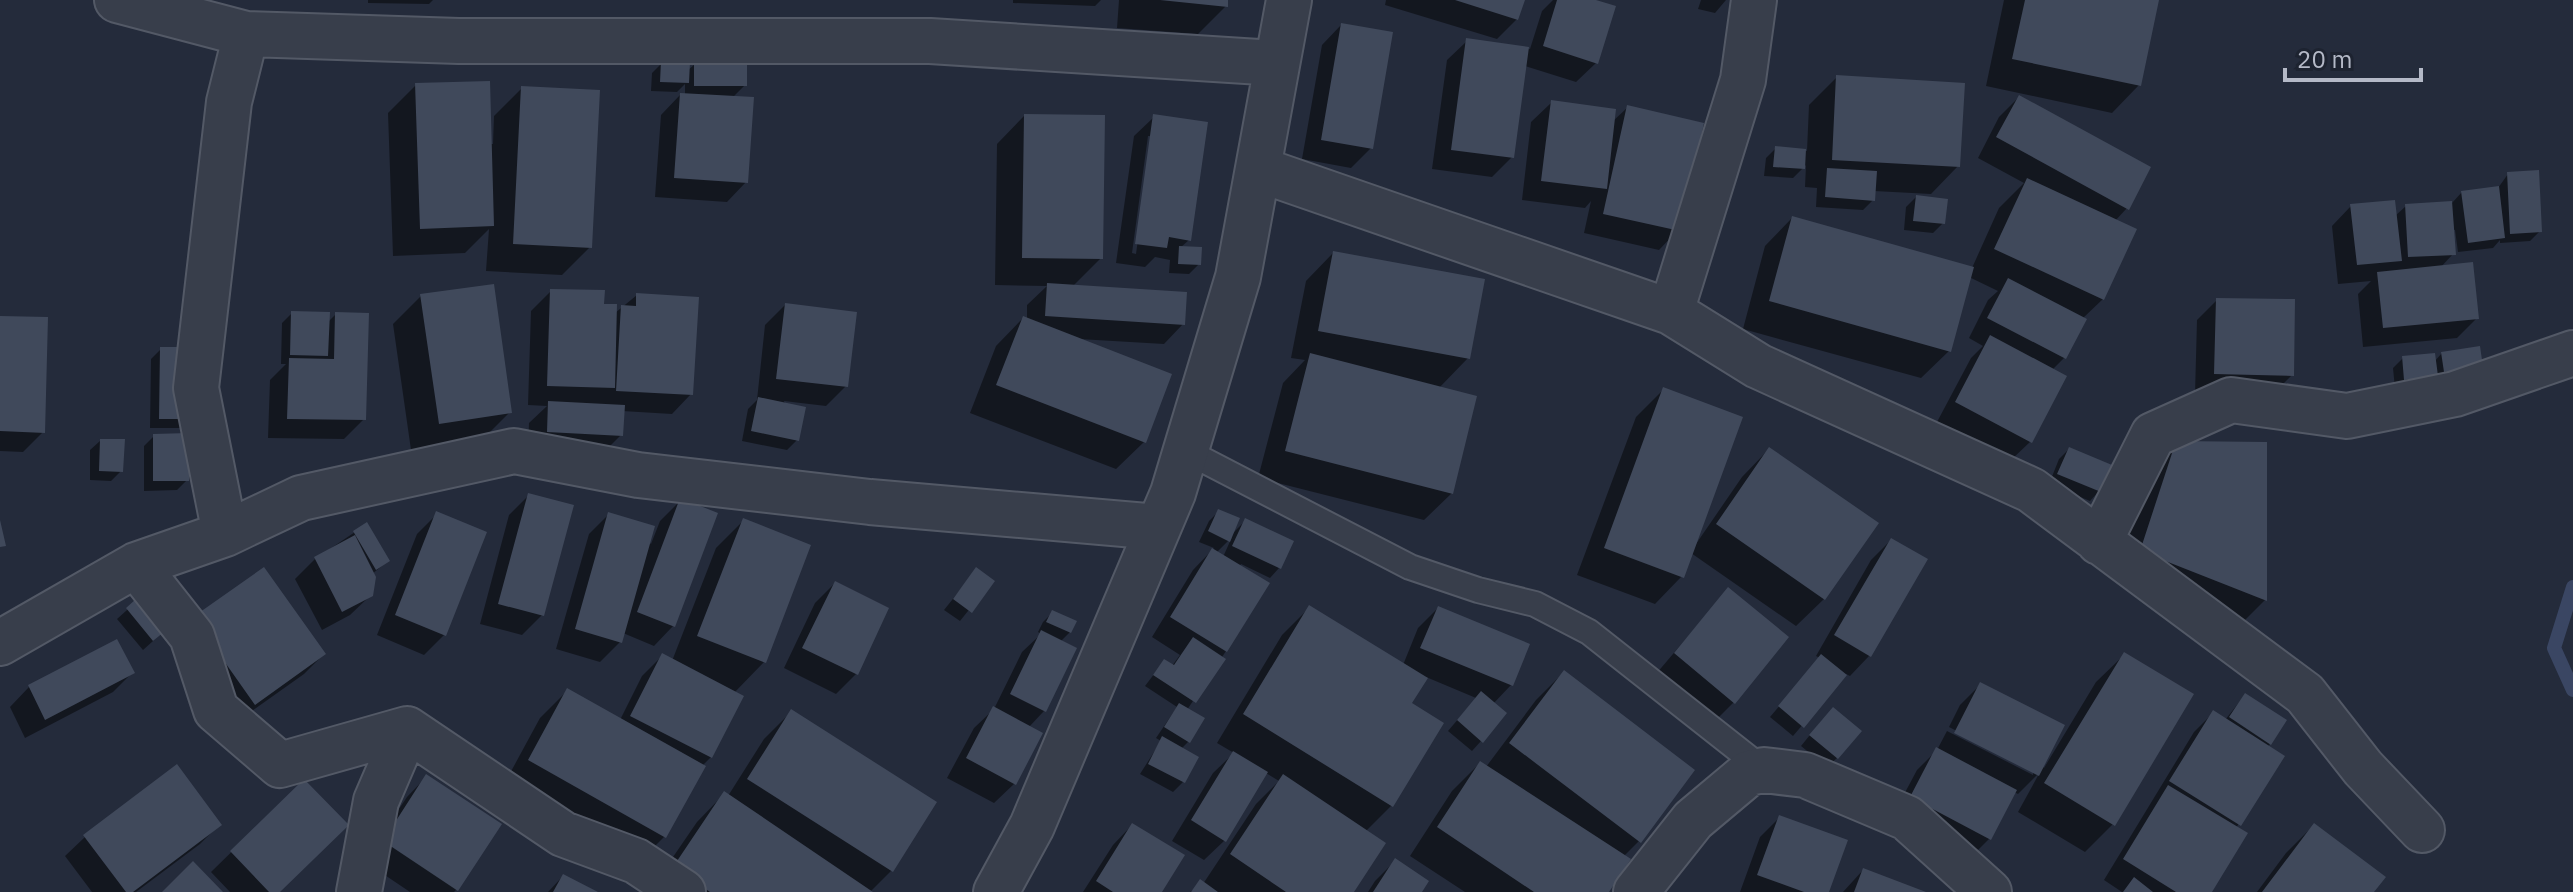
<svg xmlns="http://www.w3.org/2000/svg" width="2573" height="892" font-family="'IBM Plex Sans',sans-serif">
	<rect width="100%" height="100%" fill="#242b3b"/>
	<path fill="#0007" fill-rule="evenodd" d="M368,0H433L429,4L368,3Z
		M1013,0H1101L1095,6L1013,3Z
		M1119,0H1226V6L1198,34L1117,28Z
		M1386,0H1522L1517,19L1497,39L1385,5Z
		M1553,0H1589L1596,63L1576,82L1525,66L1512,157L1492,177L1432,169L1447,60L1467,41L1530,49L1542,11Z
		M1701,0H1726L1715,13L1698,9Z
		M2004,0H2157L2139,85L2112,113L1986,86Z
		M1341,25L1371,148L1351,168L1302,159L1322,45Z
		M662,63L687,71L695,64L745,85L732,98L746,182L727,202L655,197L661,115L680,95H685V84L677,92L651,91L652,73Z
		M1837,77L1958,166L1931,194L1874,191L1873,200L1863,210L1816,207L1817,188L1805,187L1806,165L1793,178L1764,176L1766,158L1776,148L1807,151L1809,105Z
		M416,85L490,144H493L494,116L522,88L590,247L562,275L486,271L489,229L465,253L393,256L388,113Z
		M2019,97L2127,208L2115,221L2103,299L2082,319L2064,358L2052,370L2030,442L2010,461L1937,422L1971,358L1983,346L1969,338L1988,300L1998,291L1969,277L1949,351L1921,378L1743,329L1765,246L1792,218L1972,268L1999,208L2024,183L1978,158L1999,117Z
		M1551,103L1612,122L1628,107L1678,230L1659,250L1584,233L1591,201L1585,208L1522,200L1531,122Z
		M1024,116L1101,258L1072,287L1183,324L1164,344L1079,339L1144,442L1116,469L970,413L996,346L1023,318L1027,319V305L1047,286L995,285L997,144Z
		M1154,117L1189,240L1180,248L1199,264L1189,274L1169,273L1170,260L1155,257L1145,267L1116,263L1134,136ZM1148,136H1152L1136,254L1132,253Z
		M2508,174L2540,231L2530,241L2500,243V240L2493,248L2458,252L2455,230H2452L2453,254L2440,268L2477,318L2457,338L2363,347L2358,294L2371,281L2338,284L2332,226L2351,206L2395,216L2406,206L2452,203L2462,192L2498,188Z
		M1916,197L1943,223L1933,233L1904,230L1906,207Z
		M1333,253L1468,358L1439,388L1452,493L1424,520L1258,478L1283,383L1305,360L1291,358L1306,281Z
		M551,291L602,306L615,313L637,295L691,394L672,414L622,411L621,435L601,455L528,452L529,423L547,406L528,405L531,311Z
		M421,296L510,412L482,440L411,450L393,324Z
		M2217,300L2292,375L2272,395L2195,394L2197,320Z
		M785,305L846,386L826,406L784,401L797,440L787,450L742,441L748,409L757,400L765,325Z
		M292,313L328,322L336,314L364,419L344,439L268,438L270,380L286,364H281L282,323Z
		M0,318L43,432L23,452L0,451Z
		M161,349L190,418L180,428H150L151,359Z
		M2442,353L2481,367L2395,389L2393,368L2403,358L2434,362Z
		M1663,390L1696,544L1742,477L1769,449L1824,599L1796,626L1691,553L1682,576L1655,604L1577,575L1636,417Z
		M154,436L187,480L177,490L144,491V446Z
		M100,441L121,471L111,481L90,480V450Z
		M2177,443L2265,444V600L2237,628L2113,579L2149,471Z
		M2069,449L2099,491L2090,501L2049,484L2059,459Z
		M529,495L542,615L522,635L480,624L509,515Z
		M680,501L673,626L654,646L623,633L620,642L600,662L556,649L589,534L609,514L651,544L660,521Z
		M1219,511L1231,535L1245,521L1279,568L1270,578L1241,564L1239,567L1226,651L1187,710L1188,742L1181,749L1183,782L1173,792L1140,774L1161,741L1156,738L1177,707L1145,686L1164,661L1172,666L1180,655L1152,637L1193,570L1214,548L1199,542L1209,521ZM1232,537L1223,557L1217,552Z
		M437,514L444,635L424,655L377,635L417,534Z
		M744,520L809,546L764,662L734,693L711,757L702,766L665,836L637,864L502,788L540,718L568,690L620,720L642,676L662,656L672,661L716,548Z
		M355,532L388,561L372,574L371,595L350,615L322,630L295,579L315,559Z
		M1891,540L1869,656L1850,676L1846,674L1793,736L1770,717L1820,658L1816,656L1871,560Z
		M976,570L992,581L960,621L944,610Z
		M835,583L856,674L836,694L784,668L815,603Z
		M1728,589L1734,702L1714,722L1656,674Z
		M146,593L162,633L143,650L117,619Z
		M1310,607L1403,665L1418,628L1438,608L1511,685L1493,704L1481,741L1472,751L1448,731L1476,698L1426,677L1409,704L1391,806L1365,832L1351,892H1190L1203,884L1256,804L1279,781L1266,773L1224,841L1204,860L1172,841L1213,773L1234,753L1217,743L1282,635Z
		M1053,612L1070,632L1060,642L1044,711L1029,727L1014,784L994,803L947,778L974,728L994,709L1022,652L1041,634L1038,632L1043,622Z
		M175,638L324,654L304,674L235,723Z
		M2124,655L2113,824L2085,852L2018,812L2040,772L2018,794L2014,792L1989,839L1970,858L1892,817L1917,770L1937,750L1947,731L2033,775V770L1949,727L1960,705L1980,685L2044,768L2096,682Z
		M133,672L113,692L25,738L10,707L29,687Z
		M1564,672L1639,841L1623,857L1607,892H1465L1410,856L1452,791L1480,763L1486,767L1536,700Z
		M2245,695L2270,744L2267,747L2282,757L2236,828L2209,892H2122L2104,880L2194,732L2214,712L2225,720Z
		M792,711L935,803L891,871L870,892H649L697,822L724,794L728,796L764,739Z
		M1823,719L1837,758L1827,767L1801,746Z
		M426,777L456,890L454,892H410L364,861L407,797Z
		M304,781L278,892H230L211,872Z
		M1780,817L1826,892H1740L1760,837Z
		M219,825L200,844L136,892H92L65,856L85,837Z
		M1132,825L1160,892H1083L1113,845Z
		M2314,825L2372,892H2257L2286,853Z
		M1395,861L1420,892H1368L1375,881Z
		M1863,870L1921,892H1843Z
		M563,876L593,892H548Z"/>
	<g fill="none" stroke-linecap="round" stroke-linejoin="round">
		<path stroke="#3a4663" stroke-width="14" d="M2573,587L2554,648L2573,690"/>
	</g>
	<path fill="#40495b" d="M1160,0H1228V7Z
		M1455,0H1525L1518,20Z
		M1557,0H1596L1616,6L1598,64L1543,46Z
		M2025,0H2159L2141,86L2012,59Z
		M1341,23L1393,32L1373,149L1321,140Z
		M1466,38L1529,47L1514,158L1451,150Z
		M661,61L690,62L689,83L660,82Z
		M747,61V86H694V62Z
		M1836,75L1965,83L1960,167L1832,160Z
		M490,81L494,226L420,229L415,83Z
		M521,86L600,90L592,248L513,244Z
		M680,93L754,97L748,183L674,178Z
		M2019,95L2151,167L2129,210L1996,137Z
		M1551,100L1616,109L1607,189L1541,181Z
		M1627,105L1704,123L1680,231L1603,214Z
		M1024,114L1105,115L1103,259L1022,258Z
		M1153,114L1208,122L1191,241L1169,237L1167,248L1135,244Z
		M1775,146L1806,149L1805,169L1773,167Z
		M1827,168L1877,171L1875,201L1825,197Z
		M2539,170L2542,232L2510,234L2507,172Z
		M2027,178L2137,229L2104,300L1994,249Z
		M2499,186L2505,238L2468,243L2461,191Z
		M1916,195L1948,199L1945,224L1913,221Z
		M2395,200L2402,261L2357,265L2350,204Z
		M2452,201L2456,255L2408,257L2405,204Z
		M1792,216L1974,267L1951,352L1769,301Z
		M1179,246L1202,247L1201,265L1178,264Z
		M1333,251L1485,279L1470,359L1318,331Z
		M2473,262L2479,319L2383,328L2377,272Z
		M2008,278L2087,319L2066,359L1987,318Z
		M1047,283L1187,292L1185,325L1045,316Z
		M494,284L512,413L439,424L420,294Z
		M550,289L605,290L604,304H617L615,388L547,386Z
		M636,293L699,297L693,395L616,391L621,305L636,306Z
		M2216,298L2295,299L2294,376L2214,374Z
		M785,303L857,312L848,387L776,379Z
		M291,311L330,312L328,356L290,355Z
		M335,312L369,313L366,420L287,419L289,358L334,359Z
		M0,316L48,317L45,433L0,431Z
		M1023,316L1172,374L1146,443L996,385Z
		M1990,335L2067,376L2032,443L1955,402Z
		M2480,346L2483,367L2444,372L2441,352Z
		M160,347H192V419H159Z
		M1310,353L1477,396L1453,494L1285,451Z
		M2435,353L2438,376L2404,380L2402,356Z
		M1663,387L1743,417L1684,578L1604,548Z
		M758,397L806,407L799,441L751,431Z
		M548,401L625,405L623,436L547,432Z
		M189,433V481H153V434Z
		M100,439H125L123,472L99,471Z
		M2176,441L2267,442V601L2140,551Z
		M1769,447L1879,523L1825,600L1716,524Z
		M2069,447L2112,465L2101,492L2057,474Z
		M528,493L574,505L544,616L498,604Z
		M680,498L718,513L675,627L637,612Z
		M1218,509L1240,518L1230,542L1208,531Z
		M436,511L487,532L446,636L395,615Z
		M608,512L655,526L622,643L575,629Z
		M743,518L811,545L766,663L697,636Z
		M1245,518L1294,541L1281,569L1232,546Z
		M0,520L6,546L0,547Z
		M367,522L390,561L376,570L353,531Z
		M355,535L376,577L373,596L342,612L314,557Z
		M1891,538L1928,559L1871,657L1834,635Z
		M1212,548L1270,583L1227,652L1170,617Z
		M264,567L326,654L255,705L193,617Z
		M976,567L995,581L972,613L953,599Z
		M835,581L889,608L858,675L802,648Z
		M1728,587L1789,637L1735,704L1674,653Z
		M146,590L175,623L153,641L126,608Z
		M1309,605L1428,678L1412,703L1444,723L1393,807L1243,714Z
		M1438,606L1530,644L1513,686L1420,648Z
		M1052,610L1077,621L1071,633L1046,622Z
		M1041,630L1077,648L1046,712L1010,694Z
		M1193,637L1226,659L1196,703L1153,675L1164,659L1174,665Z
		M117,639L135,673L45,720L28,685Z
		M2124,652L2194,694L2115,826L2044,783Z
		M662,653L744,696L712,758L630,716Z
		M1821,654L1847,675L1804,728L1778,706Z
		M1564,670L1695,770L1641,843L1509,743Z
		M1980,682L2065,725L2039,776L1954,733Z
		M567,688L706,766L666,838L528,760Z
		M1481,691L1507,713L1483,743L1457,720Z
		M2245,693L2287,720L2271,745L2229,717Z
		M1179,703L1205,718L1190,743L1164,727Z
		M993,706L1043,733L1016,785L966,758Z
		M1833,707L1862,731L1838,759L1809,735Z
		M791,709L937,802L893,872L747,779Z
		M2213,710L2285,756L2241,826L2169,781Z
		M1162,736L1199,757L1185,783L1148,764Z
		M1936,747L2017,790L1991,840L1910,797Z
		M1233,751L1268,772L1226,842L1191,820Z
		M1480,761L1631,859L1609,892H1534L1437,827Z
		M177,764L222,825L133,892H126L83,835Z
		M426,774L502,824L458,891L383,841Z
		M1283,774L1386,843L1354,892H1286L1230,854Z
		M304,779L349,825L280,892H269L230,851Z
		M2168,785L2248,833L2212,892H2176L2123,859Z
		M724,791L873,892H710L673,867Z
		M1779,815L1848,840L1829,892H1804L1757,875Z
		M1132,823L1185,855L1162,892H1113L1096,881Z
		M2314,823L2386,877L2374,892H2262Z
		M1395,858L1429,881L1422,892H1373Z
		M193,861L223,892H162Z
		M1863,868L1926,892H1854Z
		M563,874L598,892H553Z
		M2134,877L2153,892H2123Z
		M1200,879L1218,892H1191Z"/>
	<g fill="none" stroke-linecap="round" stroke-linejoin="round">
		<g stroke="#535966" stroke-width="28">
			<path id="service" d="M1186,451L1410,567L1478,590L1535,604L1589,632L1764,770"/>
		</g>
		<g stroke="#535966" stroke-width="48">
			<path id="minor" d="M117,0L246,34L459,41H930L1277,63
				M1258,169L1671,312L1758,366L2031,490L2305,694L2363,768L2422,830
				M1671,312L1743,80L1754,0
				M225,534L196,388L229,102L246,34
				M2099,542L2153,435L2231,400L2347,416L2455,394L2573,353
				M136,565L192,636L216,710L280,765L407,729L563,834L636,861L683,892
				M0,643L136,565L225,534L301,498L514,451L638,475L870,502L1158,527
				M359,892L376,801L407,729
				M996,892L1032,826L1173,493L1238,277L1289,0
				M1636,892L1693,820L1749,773L1764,770L1805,775L1907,818L1989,892"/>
		</g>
		<use href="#service" stroke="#383e4b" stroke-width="24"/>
		<use href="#minor" stroke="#383e4b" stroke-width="44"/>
	</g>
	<path d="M2285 68v12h136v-12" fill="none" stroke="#b4b9c7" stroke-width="4"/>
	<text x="2297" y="68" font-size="24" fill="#b4b9c7" stroke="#1d2330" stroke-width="6" paint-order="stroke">20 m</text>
</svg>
